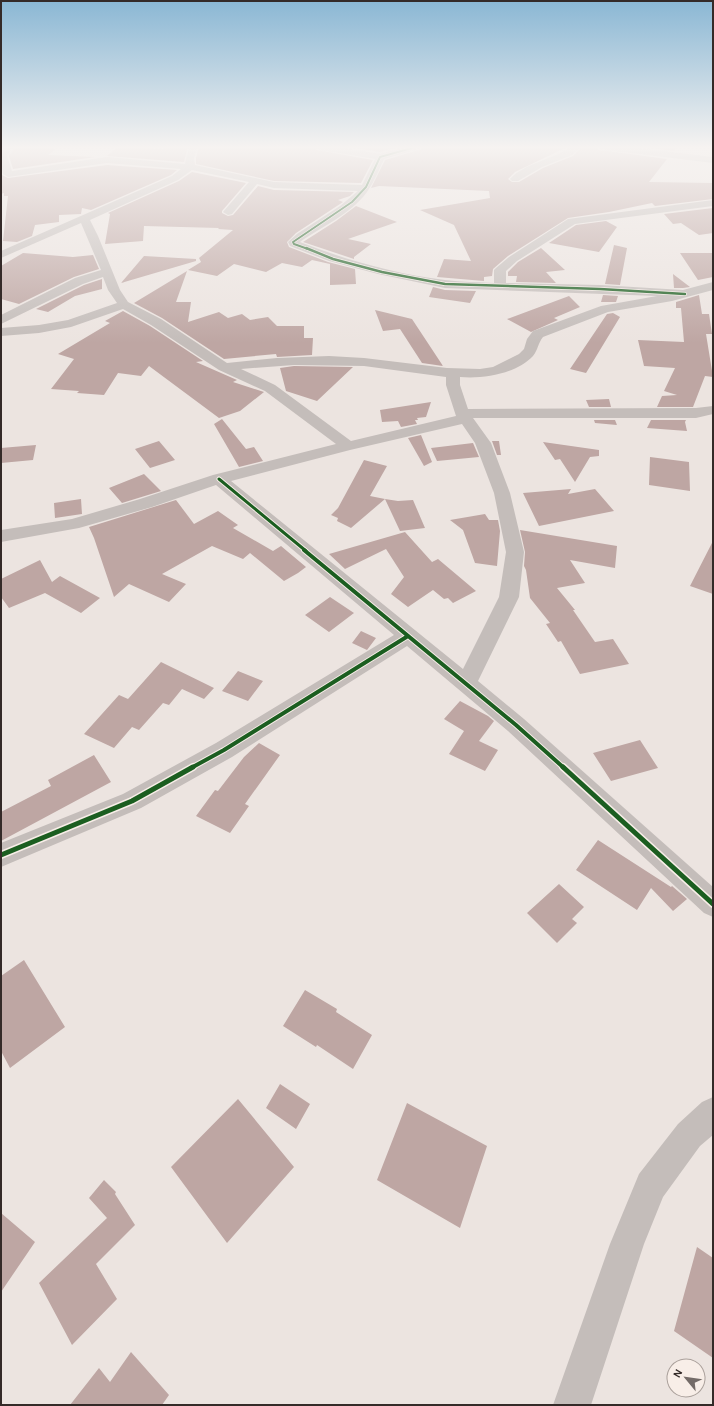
<svg xmlns="http://www.w3.org/2000/svg" width="714" height="1406" font-family="'Alegreya Sans',sans-serif">
	<rect width="100%" height="100%" fill="#ece4e0"/>
	<path fill="#bea6a3" d="M21,146L56,149L48,155L95,157L13,169L9,156L13,149Z
		M166,146H188L184,162L107,156L117,147L162,149Z
		M199,146H311L316,150L373,160L361,183L274,181L196,164V158Z
		M343,146H403L380,152Z
		M424,146H569L515,172L508,179L512,182H519L543,168L573,156L583,146H594L599,150L667,159L649,182L713,183V199L655,206L652,203L609,212L568,218L508,256L493,269L492,276L484,277V281L437,277L444,259L471,261L454,225L420,210L490,198L489,191L379,186L371,188L385,160L422,149Z
		M636,146H678L674,151Z
		M107,165L177,170L171,175L91,210L82,208L81,214L59,215V222L35,225L32,236L17,242L3,241L8,196H4V193L1,194V171L2,175L8,178Z
		M192,172L246,183L222,211V213L228,216L233,215L258,186L274,190L354,192L350,196L338,200L343,202L296,233L287,242L289,247L328,262L355,269L356,284L330,285V264L312,260L302,267L282,263L266,272L234,264L217,276L188,270L201,262L199,258L233,230L218,229L219,228L144,226L143,241L105,244L110,214L108,213L179,181Z
		M356,206L397,222L348,239L371,244L354,257V259L303,242L336,221Z
		M713,208V233L699,235L681,223L673,224L664,214Z
		M606,221L617,227L599,252L549,243L576,225Z
		M614,245L627,248L620,285L605,284Z
		M541,248L565,270L546,272L556,283L516,282L517,276H508V272L518,262Z
		M23,253L73,257L93,255L99,269L74,277L19,304L1,299V266Z
		M680,253H713V277L698,280Z
		M144,256L196,259V261L121,283Z
		M187,271L176,302H191L188,322L219,312L228,318L242,314L250,320L268,317L277,326H304V338H313L312,355L277,357L276,354L224,359L162,318L134,303Z
		M673,274L690,287L683,288H674Z
		M102,279V289L75,296L48,312L36,309L84,285Z
		M433,287L445,290L476,291L470,303L429,297Z
		M603,295L618,296L616,302H601Z
		M699,295L702,314H709L712,334H706L713,377L705,376L693,407H657L662,396L677,395L664,391L675,368L644,366L638,340L684,342L681,308H676V302Z
		M569,296L580,307L554,318L558,320L531,332L507,319Z
		M375,310L412,319L443,366L422,363L400,329L383,331Z
		M123,311L150,326L203,361L196,362L237,380L233,382L264,392L240,411L219,418L149,366L141,376L118,373L104,395L77,393L79,391L51,389L74,359L58,354L110,323L105,321Z
		M613,313L620,317L586,373L570,369L607,314Z
		M294,366L353,367L317,401L286,391L280,368Z
		M609,399L611,407H589L586,400Z
		M431,402L426,417L417,418L418,420H415L417,424L401,427L398,421L382,422L380,410Z
		M222,419L246,449L254,447L263,461L239,467L214,424Z
		M594,420H615L617,425L595,423Z
		M651,420H686L685,422L687,431L647,428Z
		M421,435L432,462L424,466L408,438Z
		M159,441L175,460L150,468L135,449Z
		M492,441H499L501,455H497Z
		M543,442L599,450V456L590,457L575,482L560,459L555,460Z
		M473,443L479,457L437,461L431,448Z
		M36,445L33,460L1,463V448Z
		M650,457L689,462L690,491L649,485Z
		M364,460L387,466L370,496L385,499L351,528L337,521L338,518L331,515L338,508Z
		M144,474L161,491L122,503L109,488Z
		M571,489L568,494L595,489L614,511L539,526L523,493Z
		M81,499L82,514L55,518L54,503Z
		M385,499L398,501L413,500L425,528L400,531Z
		M176,500L194,524L218,511L238,525L233,528L273,551L281,546L306,567L298,573L284,581L250,553L243,559L212,546L162,574L186,584L169,602L129,584L114,597L94,538L89,527Z
		M485,514L489,520H498L500,531L497,566L475,563L463,530L450,520Z
		M520,530L617,546L615,568L570,560L585,583L557,588L575,610H573L595,642L613,639L629,664L580,674L561,641L558,642L546,624L550,623L530,598L526,570L524,566L525,552Z
		M405,532L432,562L438,559L476,591L453,603L448,598L444,599L433,590L408,607L391,594L404,577L386,549L345,569L329,554Z
		M713,541V594L690,586Z
		M40,560L52,582L60,576L100,598L81,613L45,593L9,608L1,597V579Z
		M330,597L354,613L329,632L305,615Z
		M361,631L376,638L367,650L352,643Z
		M161,662L214,688L204,699L182,689L169,705L163,703L139,730L132,727L114,748L84,734L119,695L128,699Z
		M238,671L263,681L248,701L222,691Z
		M460,701L488,716L494,721L479,741L498,750L485,771L449,754L464,731L444,719Z
		M640,740L658,768L611,781L593,753Z
		M259,743L280,755L245,804L249,806L230,833L196,816L215,790L218,791L244,757Z
		M94,755L111,782L1,841V812L51,786L48,780Z
		M598,840L671,887L672,886L687,899L673,911L651,888L637,910L576,870Z
		M559,884L584,907L572,919L577,923L557,943L527,913Z
		M24,960L65,1027L10,1068L1,1051V976Z
		M305,990L337,1009L336,1012L372,1035L353,1069L317,1045L316,1047L283,1026Z
		M280,1084L310,1104L296,1129L266,1108Z
		M238,1099L294,1167L227,1243L171,1167Z
		M407,1103L487,1146L460,1228L377,1180Z
		M104,1180L116,1192L115,1194L135,1225L96,1264L117,1299L72,1345L39,1283L107,1218L89,1198Z
		M1,1213L35,1242L1,1292Z
		M697,1247L713,1258V1358L674,1331Z
		M131,1352L169,1395L162,1405H70L99,1368L110,1382Z"/>
	<g fill="none" stroke-linecap="round" stroke-linejoin="round">
		<path fill="#c4bdba" fill-rule="evenodd" d="M5,146H13L7,156L12,171L107,157L185,164L186,158L190,146H198L194,158L195,165L274,182L362,185L375,159L316,149L312,146H333L380,154L409,146H423L422,148L384,159C379,170 374,182 367,192C350,215 322,226 300,242C346,260 395,274 445,280C461,282 478,282 494,283V270L496,268L509,257L568,219L713,200V206L575,224L517,261L506,271V283L600,285L683,290L713,282V290L672,301L608,312L543,337C538,343 538,350 533,356C516,374 484,379 460,377V385L468,409L696,408L713,406V414L696,418H473L491,443L510,493L524,552L519,597L478,681L524,719L713,887V917L704,913L508,731L407,646L232,757L141,808L1,867V843L123,794L216,743L394,635L216,485L152,507L79,528L1,542V530L72,519L140,499L213,475L336,444L265,391L219,370L151,325L123,309L71,327L39,333L1,336V328L39,325L68,320L117,303L108,290L103,277L83,284L1,324V315L75,278L101,270L81,223L1,258V251L172,176L181,169L107,163L8,177L3,174C1,164 0,155 5,146ZM192,170L249,182L223,212L228,215L232,214L257,184L274,188L358,191L340,206L297,234L288,242L290,246L329,261L378,274L445,288L657,296L601,306L533,331L527,339L524,349L519,354L493,367L480,369L447,368L364,358L329,356L277,358L227,363L161,319L128,302L120,290L98,236L90,220L178,180ZM294,365L364,366L446,377V385L456,416L351,441L275,385L241,369ZM462,424L475,443L494,493L506,552L499,597L463,669L231,481L350,450Z
			M572,146H582L572,155L542,167L518,181H512L510,179C524,163 555,159 572,146Z
			M595,146H622L713,157V163L599,149Z
			M713,1097V1135L700,1146L663,1197L644,1244L591,1405H553L610,1244L639,1174L678,1124L702,1102Z"/>
		<g stroke="#f8eee8" stroke-width="3">
			<path id="cycleway-far4" d="M308,249L294,244L293,242L352,202L366,187L380,157L419,146"/>
		</g>
		<g stroke="#f8eee8" stroke-width="4">
			<path id="cycleway-far3" d="M306,248L333,259L382,272L445,284L600,289L685,294"/>
		</g>
		<g stroke="#f8eee8" stroke-width="5">
			<path id="cycleway-far2" d="M219,479L306,551"/>
		</g>
		<g stroke="#f8eee8" stroke-width="6">
			<path id="cycleway-far1" d="M304,550L516,725L564,768
				M191,768L224,750L408,636"/>
		</g>
		<g stroke="#f8eee8" stroke-width="8">
			<path id="cycleway" d="M563,767L713,904
				M1,855L132,801L193,767"/>
		</g>
		<use href="#cycleway-far4" stroke="#1b5e20" stroke-width="2"/>
		<use href="#cycleway-far3" stroke="#1b5e20" stroke-width="2.5"/>
		<use href="#cycleway-far2" stroke="#1b5e20" stroke-width="3"/>
		<use href="#cycleway-far1" stroke="#1b5e20" stroke-width="4"/>
		<use href="#cycleway" stroke="#1b5e20" stroke-width="5"/>
	</g>
	<linearGradient id="sky" x2="0" y2="1"><stop stop-color="#8ab7d4"/><stop offset="0.43" stop-color="#f6f3f1"/><stop offset="1" stop-color="#f6f3f1" stop-opacity="0"/></linearGradient>
	<rect width="714" height="343" fill="url(#sky)"/>
	<rect width="714" height="1406" fill="none" stroke="#342a28" stroke-width="4"/>
	<g transform="translate(686 1378) rotate(299)"><circle r="19" fill="#f8eee8" stroke="#aaa09b"/>
	<path d="M0-3L7 15L0 10L-7 15Z" fill="#746b68"/>
	<text y="-6" font-size="11" font-weight="bold" text-anchor="middle" fill="#342a28">N</text>
	</g>
</svg>
